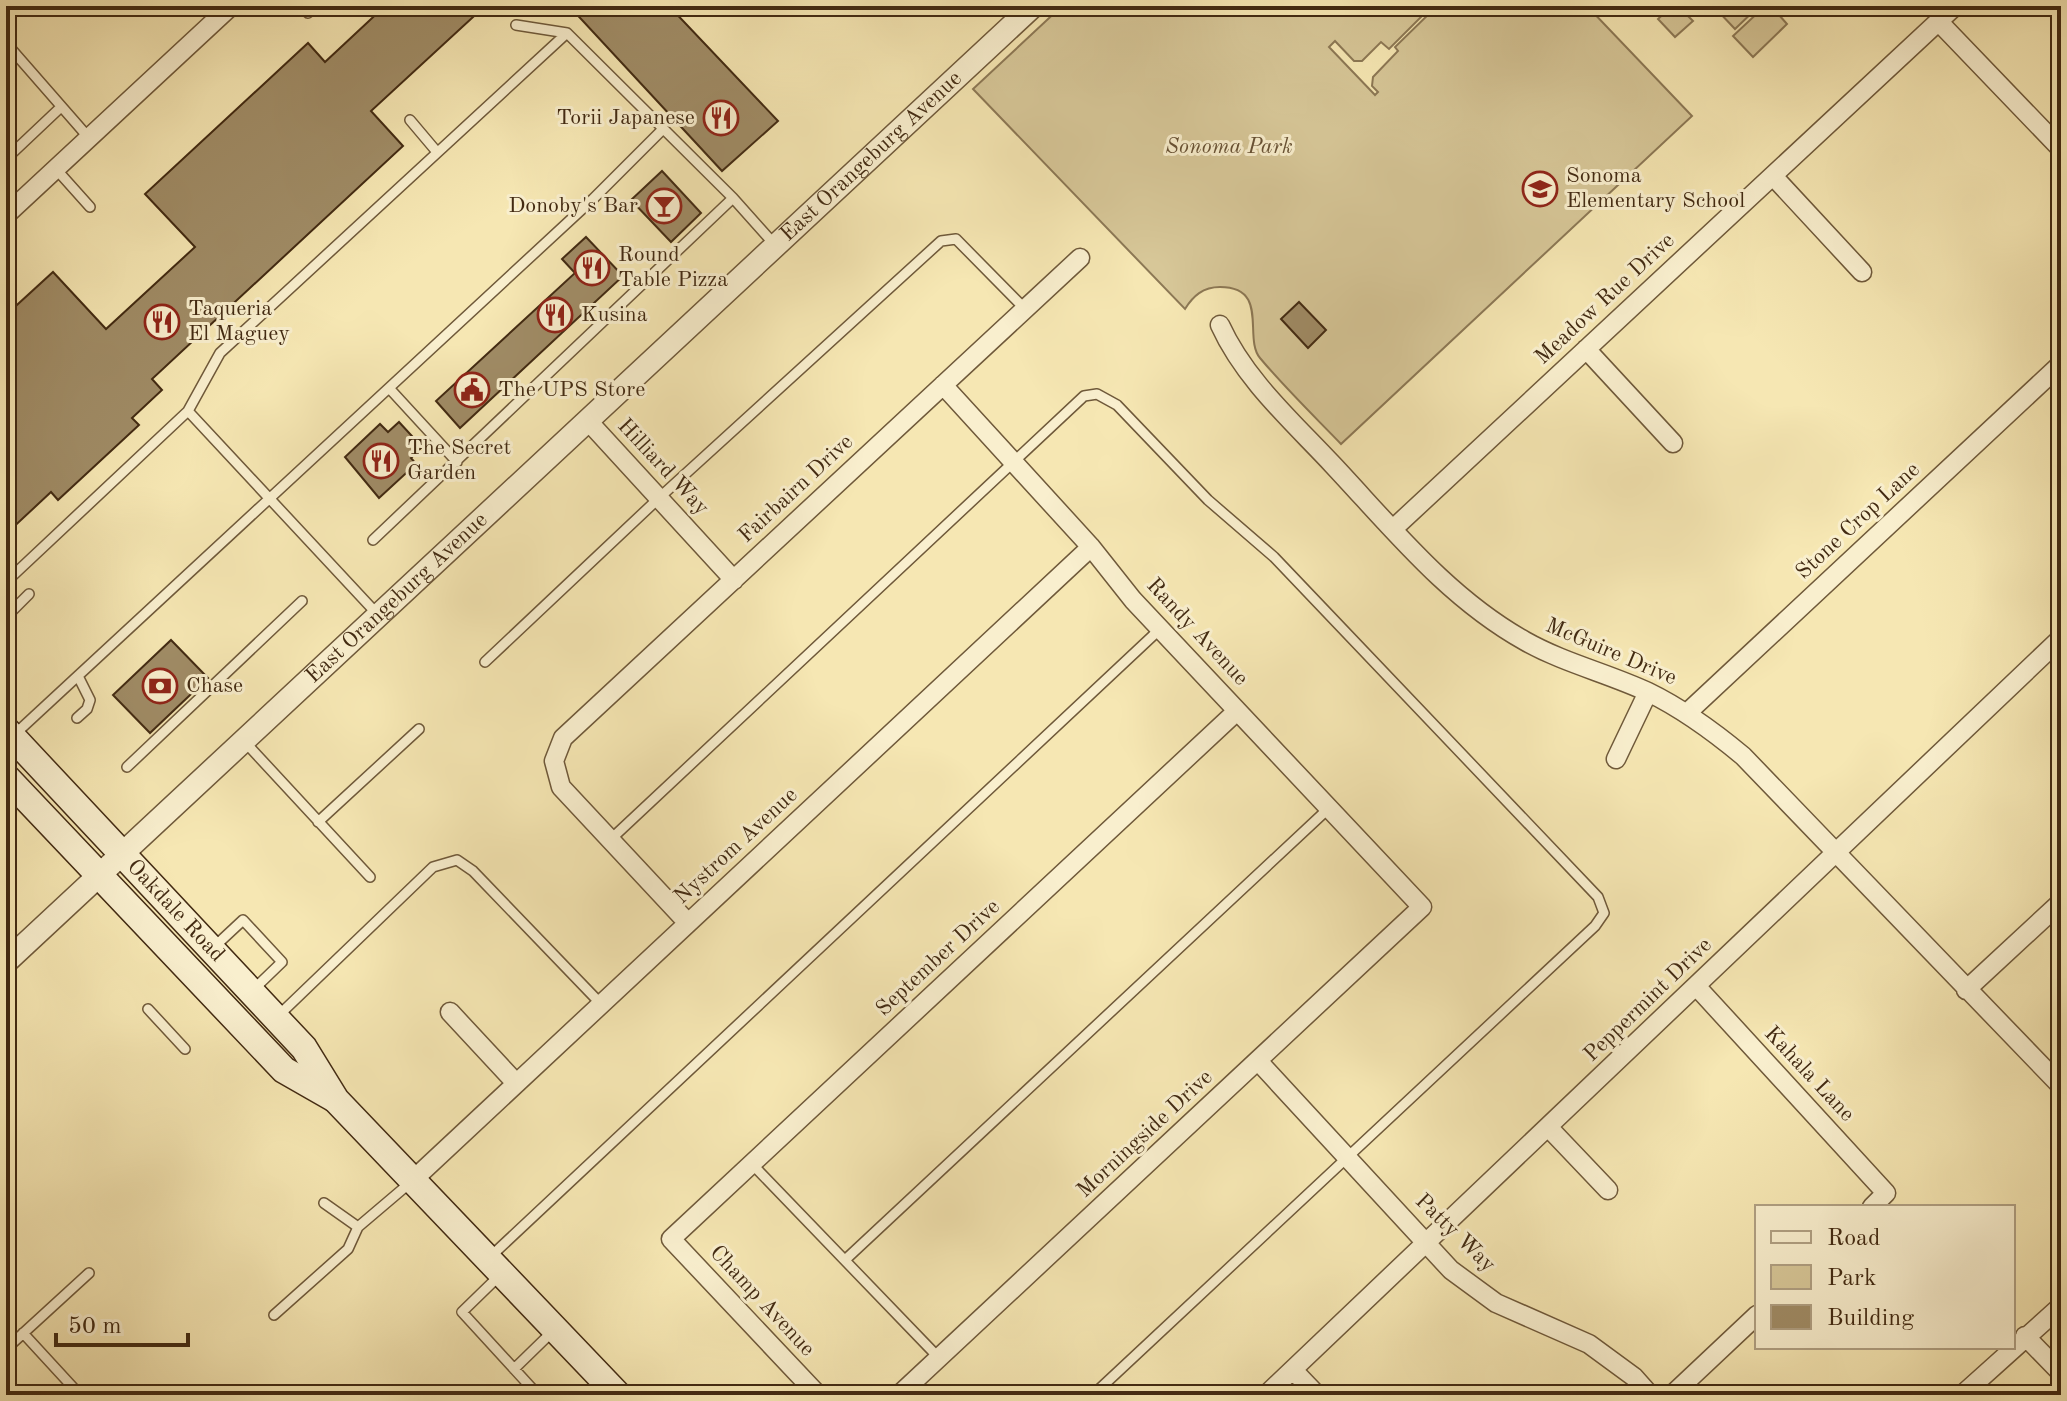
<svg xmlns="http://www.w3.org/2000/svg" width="2067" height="1401" font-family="'Old Standard TT',serif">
	<rect width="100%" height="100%" fill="#f6e7b3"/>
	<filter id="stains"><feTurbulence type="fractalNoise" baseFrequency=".0025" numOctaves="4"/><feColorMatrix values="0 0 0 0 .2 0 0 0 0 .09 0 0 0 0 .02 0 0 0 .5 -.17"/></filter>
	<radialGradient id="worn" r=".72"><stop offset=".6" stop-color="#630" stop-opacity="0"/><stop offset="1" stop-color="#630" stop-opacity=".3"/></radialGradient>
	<path fill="#d7c798" stroke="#8c7855" stroke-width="2" d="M1062,6H1432L1389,49L1381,42L1362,61H1354L1335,41L1329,47L1375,95L1378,92L1372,86L1373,77L1398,51L1395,47L1437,6H1587L1692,116L1341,444C1314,416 1285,388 1260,358C1243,338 1270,287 1220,287C1203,287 1193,296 1185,309L973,89Z
		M1672,6H1678L1693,21L1675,37L1658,19Z
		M1719,6H1759L1735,29L1716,9Z
		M1765,6H1771L1787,24L1753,57L1733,36Z"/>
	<path fill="#a08c66" stroke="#422a12" stroke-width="2" d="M385,6H485L371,111L403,146L152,379L162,390L132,418L139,425L58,500L51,492L6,534V315L53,272L106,329L195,247L145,194L308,43L325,62Z
		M569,6H669L778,121L722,171Z
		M662,171L701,213L671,242L631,200Z
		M586,237L623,276L460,428L436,401L575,273L562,259Z
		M1299,302L1326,330L1308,348L1281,319Z
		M399,422L422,447L411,458L416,464L379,498L345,457L380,424L388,432Z
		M171,640L208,678L150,733L113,695Z"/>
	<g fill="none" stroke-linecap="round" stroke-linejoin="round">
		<g stroke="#6f593a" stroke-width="12">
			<path id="service" d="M302,6L308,13
				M516,25L567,33L733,198L775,245
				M6,43L89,138
				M410,120L437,152
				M6,159L61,107
				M56,169L90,207
				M389,388L457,462
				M188,411L379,616
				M373,540L733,198
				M6,582L188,411L220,353L567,33
				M6,617L29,594
				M485,662L659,498L941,241L956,239L1025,309
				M77,718L87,709L90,700L78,676
				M14,735L593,199L663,129
				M244,741L370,877
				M127,767L302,601
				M318,822L419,729
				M610,840L1084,396L1097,394L1117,405L1208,500L1274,557L1598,897L1604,913L1595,926L1093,1395
				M213,948L243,920L282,962L253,990
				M148,1009L185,1049
				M278,1016L433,867L457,860L473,871L601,1004
				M752,1164L939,1358
				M324,1203L358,1227
				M489,1258L1160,629
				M845,1260L1329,808
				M500,1275L462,1312L538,1395
				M274,1315L348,1249L358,1227L411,1182
				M23,1333L80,1395
				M6,1349L89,1273
				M514,1369L553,1331"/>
		</g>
		<g stroke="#6f593a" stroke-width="21">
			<path id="minor" d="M1938,21L2061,149
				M1773,176L1862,272
				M6,215L231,6
				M1220,325C1245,380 1293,422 1333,465C1393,529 1448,598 1525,641C1564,663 1607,673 1648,692C1683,709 1713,731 1743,756L2061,1086
				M1586,349L1673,443
				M589,422L734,580
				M1393,529L1955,6
				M1687,713L2061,364
				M1616,759L1648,692
				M688,923L561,787L554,761L563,738L1080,258
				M1697,987L1886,1193L1872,1207
				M1966,990L2061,902
				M450,1012L516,1083
				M1259,1062L1451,1270L1496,1303L1589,1344L1634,1377L1650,1395
				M1549,1128L1608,1190
				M413,1180L1091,547
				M2025,1336L2061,1373
				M1293,1370L1317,1395
				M818,1395L671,1239L1237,711
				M899,1395L1422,907L1133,600L1091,547L943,385
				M1266,1395L2061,638
				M1672,1395L1757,1315
				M1962,1395L2061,1306"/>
		</g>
		<g stroke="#6f593a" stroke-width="25">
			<g id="tertiary">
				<path id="s1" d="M6,962L1033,6"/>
			</g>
		</g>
		<g stroke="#422a12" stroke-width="29">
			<g id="secondary">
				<path id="s2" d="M6,730L304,1048L336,1100L618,1395"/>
				<path d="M6,777L284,1070L333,1098"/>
			</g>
		</g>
		<use href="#service" stroke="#f9efce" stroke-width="9"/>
		<use href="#minor" stroke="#f9efce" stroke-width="18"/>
		<use href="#tertiary" stroke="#f9efce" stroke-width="22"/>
		<use href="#secondary" stroke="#f9efce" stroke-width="26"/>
	</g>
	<defs>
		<g id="restaurant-ring" transform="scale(1.8)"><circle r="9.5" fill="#f9efce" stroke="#8f2418" stroke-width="1.5"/><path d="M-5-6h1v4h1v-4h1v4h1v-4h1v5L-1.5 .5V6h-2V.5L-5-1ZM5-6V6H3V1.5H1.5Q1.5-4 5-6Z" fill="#8f2418"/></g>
		<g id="school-ring" transform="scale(1.8)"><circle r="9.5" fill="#f9efce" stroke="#8f2418" stroke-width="1.5"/><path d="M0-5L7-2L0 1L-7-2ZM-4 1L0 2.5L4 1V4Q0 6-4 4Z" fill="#8f2418"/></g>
		<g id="bar-ring" transform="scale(1.8)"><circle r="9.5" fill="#f9efce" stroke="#8f2418" stroke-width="1.5"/><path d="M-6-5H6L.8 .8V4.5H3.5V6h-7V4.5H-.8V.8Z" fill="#8f2418"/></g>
		<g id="civic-ring" transform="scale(1.8)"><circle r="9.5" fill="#f9efce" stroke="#8f2418" stroke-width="1.5"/><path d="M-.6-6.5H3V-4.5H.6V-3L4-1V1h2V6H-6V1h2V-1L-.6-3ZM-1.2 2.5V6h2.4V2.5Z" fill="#8f2418"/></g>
		<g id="bank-ring" transform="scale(1.8)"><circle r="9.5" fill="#f9efce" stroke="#8f2418" stroke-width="1.5"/><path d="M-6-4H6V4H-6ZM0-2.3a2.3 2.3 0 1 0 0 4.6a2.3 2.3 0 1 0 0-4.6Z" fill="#8f2418"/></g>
	</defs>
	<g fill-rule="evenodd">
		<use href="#restaurant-ring" x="721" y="118"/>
		<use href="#school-ring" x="1540" y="189"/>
		<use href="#bar-ring" x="664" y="206"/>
		<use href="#restaurant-ring" x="592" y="268"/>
		<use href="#restaurant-ring" x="555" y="315"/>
		<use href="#restaurant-ring" x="162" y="322"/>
		<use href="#civic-ring" x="472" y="390"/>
		<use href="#restaurant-ring" x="381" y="461"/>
		<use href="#bank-ring" x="160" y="686"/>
	</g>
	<g text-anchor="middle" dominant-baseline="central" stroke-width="6" stroke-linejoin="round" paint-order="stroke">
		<g font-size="22" fill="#422a12" stroke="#f9efce" text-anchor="start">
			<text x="695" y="118" text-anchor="end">Torii Japanese</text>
			<text x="1566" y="176">Sonoma<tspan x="1566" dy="25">Elementary School</tspan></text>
			<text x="638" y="206" text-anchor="end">Donoby's Bar</text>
			<text x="618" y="255">Round<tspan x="618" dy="25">Table Pizza</tspan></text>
			<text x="188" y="309">Taqueria<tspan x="188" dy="25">El Maguey</tspan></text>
			<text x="581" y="315">Kusina</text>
			<text x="498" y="390">The UPS Store</text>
			<text x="407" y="448">The Secret<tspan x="407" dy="25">Garden</tspan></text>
			<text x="186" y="686">Chase</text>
		</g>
		<g font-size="22" font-style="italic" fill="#675134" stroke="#f9efce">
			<text x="1229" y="147">Sonoma Park</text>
		</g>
		<g font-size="22" fill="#422a12" stroke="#f9efce">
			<text stroke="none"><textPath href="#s1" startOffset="1182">East Orangeburg Avenue</textPath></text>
			<text transform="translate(1605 299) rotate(-43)">Meadow Rue Drive</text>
			<text transform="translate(663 467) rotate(47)">Hilliard Way</text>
			<text transform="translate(796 489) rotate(-43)">Fairbairn Drive</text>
			<text transform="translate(1858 521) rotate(-43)">Stone Crop Lane</text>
			<text stroke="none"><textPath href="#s1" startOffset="534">East Orangeburg Avenue</textPath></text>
			<text transform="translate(1197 632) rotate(47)">Randy Avenue</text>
			<text transform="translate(1611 652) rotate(23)">McGuire Drive</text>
			<text transform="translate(736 846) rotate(-43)">Nystrom Avenue</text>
			<text stroke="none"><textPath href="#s2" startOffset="248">Oakdale Road</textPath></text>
			<text transform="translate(938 958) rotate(-43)">September Drive</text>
			<text transform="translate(1648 1000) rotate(-44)">Peppermint Drive</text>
			<text transform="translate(1809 1074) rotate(47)">Kahala Lane</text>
			<text transform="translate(1145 1134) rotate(-43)">Morningside Drive</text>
			<text transform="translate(1455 1233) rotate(44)">Patty Way</text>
			<text transform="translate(762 1301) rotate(47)">Champ Avenue</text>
		</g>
	</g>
	<rect width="2067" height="1401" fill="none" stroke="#f6e7b3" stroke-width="32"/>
	<rect x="8" y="8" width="2051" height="1385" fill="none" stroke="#422a12" stroke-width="4"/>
	<rect x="16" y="16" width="2035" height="1369" fill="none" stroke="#422a12" stroke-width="2"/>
	<rect x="1755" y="1205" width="260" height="144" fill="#f9efce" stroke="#b0a083" stroke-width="2"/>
	<rect x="1771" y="1231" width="40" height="12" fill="#f9efce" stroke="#b0a083" stroke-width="2"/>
	<text x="1827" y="1245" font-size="24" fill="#422a12">Road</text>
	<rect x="1771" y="1265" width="40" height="24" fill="#d7c798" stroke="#b0a083" stroke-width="2"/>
	<text x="1827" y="1285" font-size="24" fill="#422a12">Park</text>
	<rect x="1771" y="1305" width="40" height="24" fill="#a08c66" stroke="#b0a083" stroke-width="2"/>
	<text x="1827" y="1325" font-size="24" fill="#422a12">Building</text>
	<path d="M56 1333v12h132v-12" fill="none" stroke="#422a12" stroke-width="4"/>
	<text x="68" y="1333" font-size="24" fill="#422a12" stroke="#f9efce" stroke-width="6" paint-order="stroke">50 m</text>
	<rect width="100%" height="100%" filter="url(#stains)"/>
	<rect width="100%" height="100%" fill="url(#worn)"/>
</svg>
